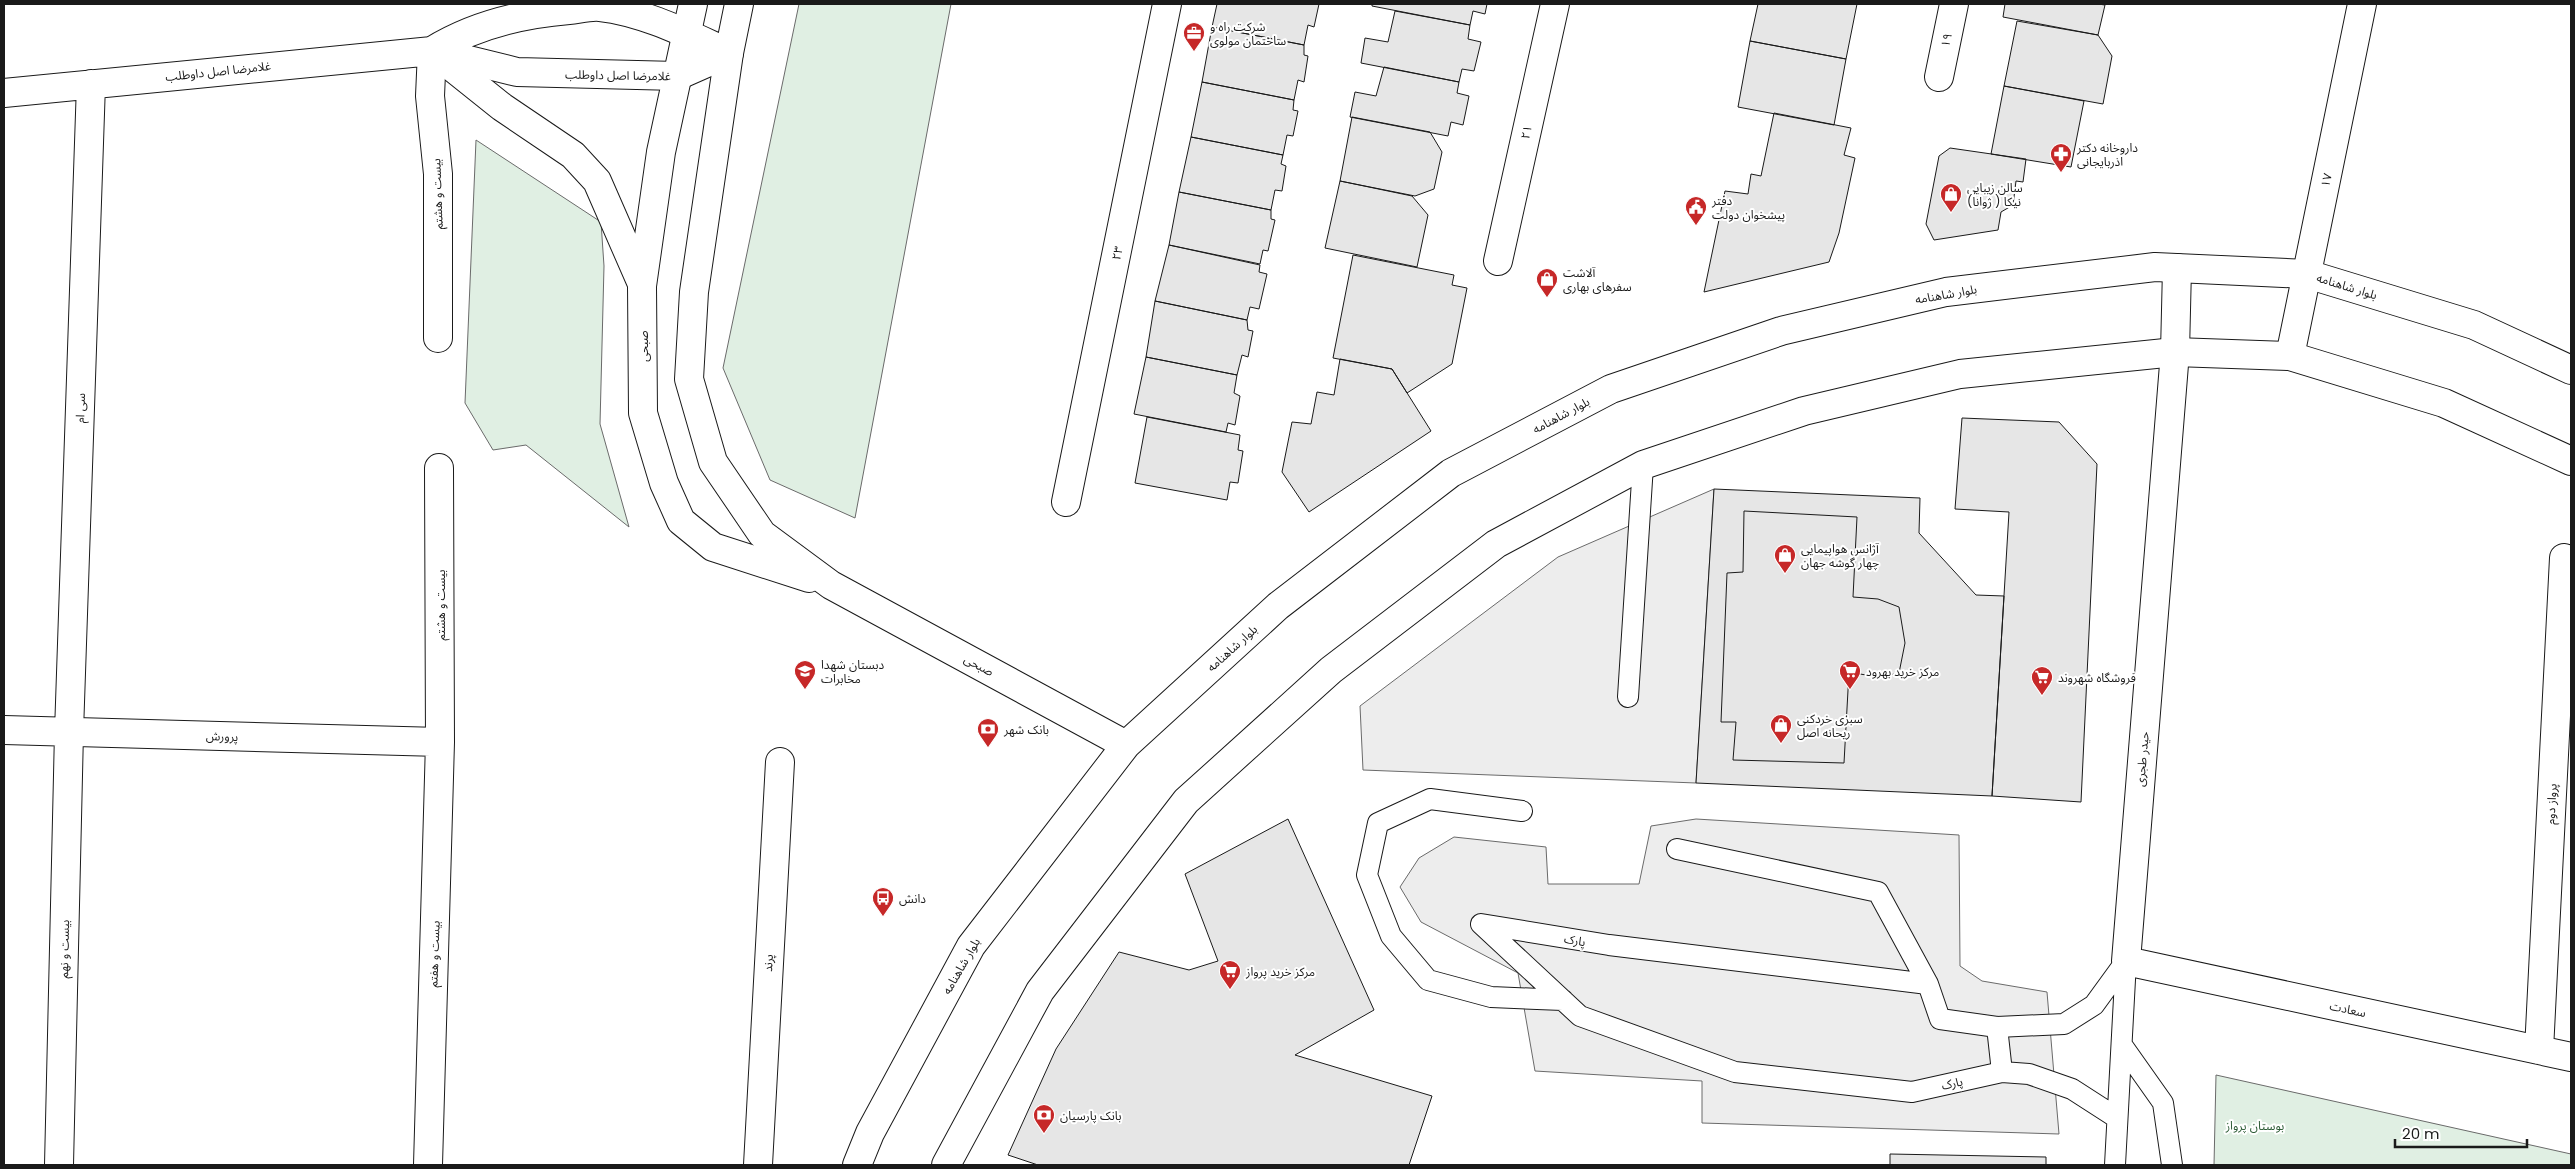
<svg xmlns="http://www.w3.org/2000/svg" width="2575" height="1169" font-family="Poppins,'Noto Sans Arabic',sans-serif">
	<rect width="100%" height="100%" fill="#fff"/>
	<path fill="#e0efe3" stroke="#6a6a6a" d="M799,4H951L855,518L770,480L723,368Z
		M476,140L601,222L604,266L600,424L629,527L526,445L493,450L465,403Z
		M2216,1075L2571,1154V1165H2214Z"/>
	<path fill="#ededed" stroke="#6a6a6a" d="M1714,489L1696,783L1363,770L1360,706L1558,557Z
		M1696,819L1959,835L1960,966L1982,981L2047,992L2059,1134L1702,1123V1081L1535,1071L1518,973L1421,922L1400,887L1419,858L1454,837L1546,847L1548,884H1639L1651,826Z"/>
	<path fill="#e6e6e6" stroke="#1a1a1a" d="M1217,4H1319L1314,27L1308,25L1304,45L1212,27Z
		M1372,4H1487L1485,14L1473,11L1470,25L1372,6Z
		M1758,4H1857L1846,59L1750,41Z
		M2005,4H2098L2105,5L2098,35L2003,17Z
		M1395,11L1470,25L1468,39L1481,42L1474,71L1462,69L1459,82L1361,63L1365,38L1388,42Z
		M2017,21L2098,35L2112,56L2103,104L2004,86Z
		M1212,27L1304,45V55L1308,56L1304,82L1298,80L1294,100L1202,82Z
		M1750,41L1846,59L1834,125L1738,107Z
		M1384,67L1459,82L1457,93L1469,96L1463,125L1451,122L1448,136L1350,117L1355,92L1376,96Z
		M1202,82L1294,100L1293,110L1298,111L1293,136L1287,135L1283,155L1191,137Z
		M2004,86L2084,101L2071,167L1991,154Z
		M1774,113L1851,128L1844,155L1855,158L1839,233L1829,262L1704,292L1725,191L1748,194L1751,174L1761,176Z
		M1352,117L1430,132L1442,152L1434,189L1415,196L1340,181Z
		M1191,137L1283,155L1281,164L1286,166L1282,191L1275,190L1271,210L1179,192Z
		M1950,148L2026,159L2023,182L2016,181L2013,205L2001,212L1998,230L1934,240L1926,224L1939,156Z
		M1340,181L1412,196L1428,215L1417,267L1325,248Z
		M1179,192L1271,210V219L1275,220L1268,251L1263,250L1260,264L1169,245Z
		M1169,245L1260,265L1259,272L1267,274L1259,309L1250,307L1247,320L1155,301Z
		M1353,255L1454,275L1452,285L1467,288L1452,364L1407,393L1392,369L1333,358Z
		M1155,301L1247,320L1248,330L1253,331L1248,357L1242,355L1237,375L1146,357Z
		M1146,357L1237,375L1234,393L1240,396L1235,425L1228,423L1226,432L1134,414Z
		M1340,359L1392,369L1431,431L1309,512L1282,472L1292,422L1311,424L1317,392L1334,395Z
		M1147,417L1240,435L1238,450L1243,451L1238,483L1230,482L1227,500L1135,483Z
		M1962,418L2059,422L2097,464L2081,802L1992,796L2009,512L1955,509Z
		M1714,489L1920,498L1919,533L1976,595L2004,596L1992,796L1696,783Z
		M1744,511L1857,517L1853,597L1878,599L1899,607L1905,643L1899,673L1877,677L1849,672L1844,763L1733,760L1736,722H1721L1727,573L1743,572Z
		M1288,819L1374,1010L1295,1055L1432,1096L1409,1165H1038L1008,1155L1056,1049L1119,952L1189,970L1218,961L1185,874Z
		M1890,1154L2046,1157V1165H1890Z"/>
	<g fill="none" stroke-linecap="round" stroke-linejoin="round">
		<g stroke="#1a1a1a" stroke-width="22">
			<path id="lane" d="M1628,697L1643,465
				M1522,811L1430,799L1378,823L1367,875L1391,936L1428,980L1491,997L1563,1000
				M1677,849L1878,892L1928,984L1609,945L1481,924L1580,1016L1735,1072L1912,1092L2002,1072L2029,1074L2072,1089L2117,1118
				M1928,984L1940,1019L1997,1027L2064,1024L2094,1005L2126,961
				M1997,1027L2002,1072
				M2122,1045L2163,1103L2172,1165
				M2115,1165L2126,961"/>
		</g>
		<g stroke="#1a1a1a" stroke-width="30">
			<path id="street" d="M432,51C474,25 520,14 569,10C579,9 590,6 600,7C645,12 689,35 729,53
				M432,51L430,96L438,174V338
				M1939,77L1954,4
				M4,93L432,51L517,72L677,76L729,53
				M1498,261L1555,4
				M2177,268L2175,352L2126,961L2571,1057
				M2290,356L2362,4
				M1066,502L1167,4
				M4,730L440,742
				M2539,1050L2564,558
				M59,1165L69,732L91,84
				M428,1165L440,742L439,468
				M758,1165L780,762"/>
		</g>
		<g stroke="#1a1a1a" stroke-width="30">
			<path id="secondary" d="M693,4L661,152L642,286L643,413L664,483L681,521L713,547L809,578
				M739,4L729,53L694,292L689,379L713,462L762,534L831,585L1126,745
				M432,51L502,107L573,155L597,181L642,284
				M857,1165L870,1133L971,946L1126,745L1278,606L1451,473L1611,389L1781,331L1946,292L2155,267L2307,274L2474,325L2571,370
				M946,1165L1040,991L1186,801L1331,670L1496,544L1643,465L1804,411L1960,374L2175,352L2290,356L2444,403L2571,461"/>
		</g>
		<use href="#lane" stroke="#fff" stroke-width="20"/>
		<use href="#street" stroke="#fff" stroke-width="28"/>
		<use href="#secondary" stroke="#fff" stroke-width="28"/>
	</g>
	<defs>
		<g id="office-pin" transform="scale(1.125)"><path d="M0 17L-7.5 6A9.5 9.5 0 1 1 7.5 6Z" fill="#c62828" stroke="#fff"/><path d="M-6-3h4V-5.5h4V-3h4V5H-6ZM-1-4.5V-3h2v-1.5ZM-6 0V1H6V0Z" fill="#fff"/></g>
		<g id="pharmacy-pin" transform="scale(1.125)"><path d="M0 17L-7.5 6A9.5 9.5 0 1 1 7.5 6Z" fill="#c62828" stroke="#fff"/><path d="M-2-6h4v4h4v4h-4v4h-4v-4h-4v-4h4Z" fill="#fff"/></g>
		<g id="shop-pin" transform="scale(1.125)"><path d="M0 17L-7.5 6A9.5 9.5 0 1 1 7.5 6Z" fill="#c62828" stroke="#fff"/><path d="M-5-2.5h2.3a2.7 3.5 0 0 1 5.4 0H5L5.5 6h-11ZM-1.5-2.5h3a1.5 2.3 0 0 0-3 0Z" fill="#fff"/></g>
		<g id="civic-pin" transform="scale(1.125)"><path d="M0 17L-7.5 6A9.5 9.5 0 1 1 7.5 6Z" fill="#c62828" stroke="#fff"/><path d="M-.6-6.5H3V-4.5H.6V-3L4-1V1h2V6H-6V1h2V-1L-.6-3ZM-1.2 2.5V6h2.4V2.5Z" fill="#fff"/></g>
		<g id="school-pin" transform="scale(1.125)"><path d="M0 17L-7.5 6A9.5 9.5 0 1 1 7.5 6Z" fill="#c62828" stroke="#fff"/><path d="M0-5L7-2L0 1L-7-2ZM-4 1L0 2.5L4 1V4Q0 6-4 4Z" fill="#fff"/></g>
		<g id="supermarket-pin" transform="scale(1.125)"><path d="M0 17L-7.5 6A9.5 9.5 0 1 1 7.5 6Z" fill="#c62828" stroke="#fff"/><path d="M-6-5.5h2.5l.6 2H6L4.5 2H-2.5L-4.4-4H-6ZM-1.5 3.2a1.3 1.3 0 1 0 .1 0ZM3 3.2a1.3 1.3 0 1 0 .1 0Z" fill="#fff"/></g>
		<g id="bank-pin" transform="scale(1.125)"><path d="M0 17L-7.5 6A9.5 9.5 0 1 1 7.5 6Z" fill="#c62828" stroke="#fff"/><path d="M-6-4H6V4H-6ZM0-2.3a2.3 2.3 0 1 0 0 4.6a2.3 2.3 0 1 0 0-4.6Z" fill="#fff"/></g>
		<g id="bus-pin" transform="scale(1.125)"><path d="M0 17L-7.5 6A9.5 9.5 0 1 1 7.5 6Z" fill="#c62828" stroke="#fff"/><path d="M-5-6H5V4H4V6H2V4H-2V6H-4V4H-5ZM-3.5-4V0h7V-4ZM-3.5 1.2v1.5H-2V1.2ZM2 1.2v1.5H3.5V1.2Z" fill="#fff"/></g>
	</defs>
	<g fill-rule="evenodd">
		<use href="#office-pin" x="1194" y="33"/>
		<use href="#pharmacy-pin" x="2061" y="154"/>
		<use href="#shop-pin" x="1951" y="194"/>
		<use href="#civic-pin" x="1696" y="207"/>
		<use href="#shop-pin" x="1547" y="279"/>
		<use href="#shop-pin" x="1785" y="555"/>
		<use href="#school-pin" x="805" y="671"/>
		<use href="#supermarket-pin" x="1850" y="671"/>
		<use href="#supermarket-pin" x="2042" y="677"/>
		<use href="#shop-pin" x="1781" y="725"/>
		<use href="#bank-pin" x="988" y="729"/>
		<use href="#bus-pin" x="883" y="898"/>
		<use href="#supermarket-pin" x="1230" y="971"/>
		<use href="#bank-pin" x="1044" y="1115"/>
	</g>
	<g text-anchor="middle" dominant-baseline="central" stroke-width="4" stroke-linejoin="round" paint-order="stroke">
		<g font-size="12" fill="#1a1a1a" stroke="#fff" text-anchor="start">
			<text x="1210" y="26">شرکت راه و<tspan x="1210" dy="14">ساختمان مولوی</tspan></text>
			<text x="2077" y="147">داروخانه دکتر<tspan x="2077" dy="14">اذربایجانی</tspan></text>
			<text x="1967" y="187">سالن زیبایی<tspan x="1967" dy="14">نیکا ( ژوانا)</tspan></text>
			<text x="1712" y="200">دفتر<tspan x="1712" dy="14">پیشخوان دولت</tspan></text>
			<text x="1563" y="272">آلاشت<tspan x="1563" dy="14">سفرهای بهاری</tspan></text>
			<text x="1801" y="548">آژانس هواپیمایی<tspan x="1801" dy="14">چهار گوشه جهان</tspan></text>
			<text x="821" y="664">دبستان شهدا<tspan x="821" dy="14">مخابرات</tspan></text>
			<text x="1866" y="671">مرکز خرید بهرود</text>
			<text x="2058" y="677">فروشگاه شهروند</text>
			<text x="1797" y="718">سبزی خردکنی<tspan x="1797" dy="14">ریحانه اصل</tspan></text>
			<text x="1004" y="729">بانک شهر</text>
			<text x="899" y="898">دانش</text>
			<text x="1246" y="971">مرکز خرید پرواز</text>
			<text x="1060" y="1115">بانک پارسیان</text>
		</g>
		<g font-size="12" fill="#1a1a1a" stroke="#fff">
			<text transform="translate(1946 40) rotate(-78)">۱۹</text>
			<text transform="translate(218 71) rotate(-6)">غلامرضا اصل داوطلب</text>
			<text transform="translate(618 75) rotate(1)">غلامرضا اصل داوطلب</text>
			<text transform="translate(1526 132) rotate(-78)">۲۱</text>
			<text transform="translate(2326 180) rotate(-78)">۱۷</text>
			<text transform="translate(437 194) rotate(-92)">بیست و هشتم</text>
			<text transform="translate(1117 253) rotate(-78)">۲۳</text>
			<text transform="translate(2347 286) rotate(17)">بلوار شاهنامه</text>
			<text transform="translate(1946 294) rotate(-10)">بلوار شاهنامه</text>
			<text transform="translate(643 346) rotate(-90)">صبحی</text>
			<text transform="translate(80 408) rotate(-88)">سی ام</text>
			<text transform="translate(1561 415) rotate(-28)">بلوار شاهنامه</text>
			<text transform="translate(440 605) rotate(-90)">بیست و هشتم</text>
			<text transform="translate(1232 648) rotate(-42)">بلوار شاهنامه</text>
			<text transform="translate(979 665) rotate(28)">صبحی</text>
			<text transform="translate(222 736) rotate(2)">پرورش</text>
			<text transform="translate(2142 759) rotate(-85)">حیدر طجری</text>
			<text transform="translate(2551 804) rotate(-87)">پرواز دوم</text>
			<text transform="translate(1575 940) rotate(10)">پارک</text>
			<text transform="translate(64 949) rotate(-89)">بیست و نهم</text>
			<text transform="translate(434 954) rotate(-88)">بیست و هفتم</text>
			<text transform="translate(768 963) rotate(-87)">پرند</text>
			<text transform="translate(961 966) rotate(-60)">بلوار شاهنامه</text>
			<text transform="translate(2348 1009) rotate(12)">سعادت</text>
			<text transform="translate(1952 1083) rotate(-12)">پارک</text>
		</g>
		<g font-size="12" fill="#2b5a34" stroke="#fff">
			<text x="2255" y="1125">بوستان پرواز</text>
		</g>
	</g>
	<rect width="2575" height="1169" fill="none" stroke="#1a1a1a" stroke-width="10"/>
	<path d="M2395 1139v8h132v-8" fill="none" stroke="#1a1a1a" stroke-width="2.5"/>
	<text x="2402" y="1139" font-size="15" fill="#1a1a1a" stroke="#ffffff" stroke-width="4" paint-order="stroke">20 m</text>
</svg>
